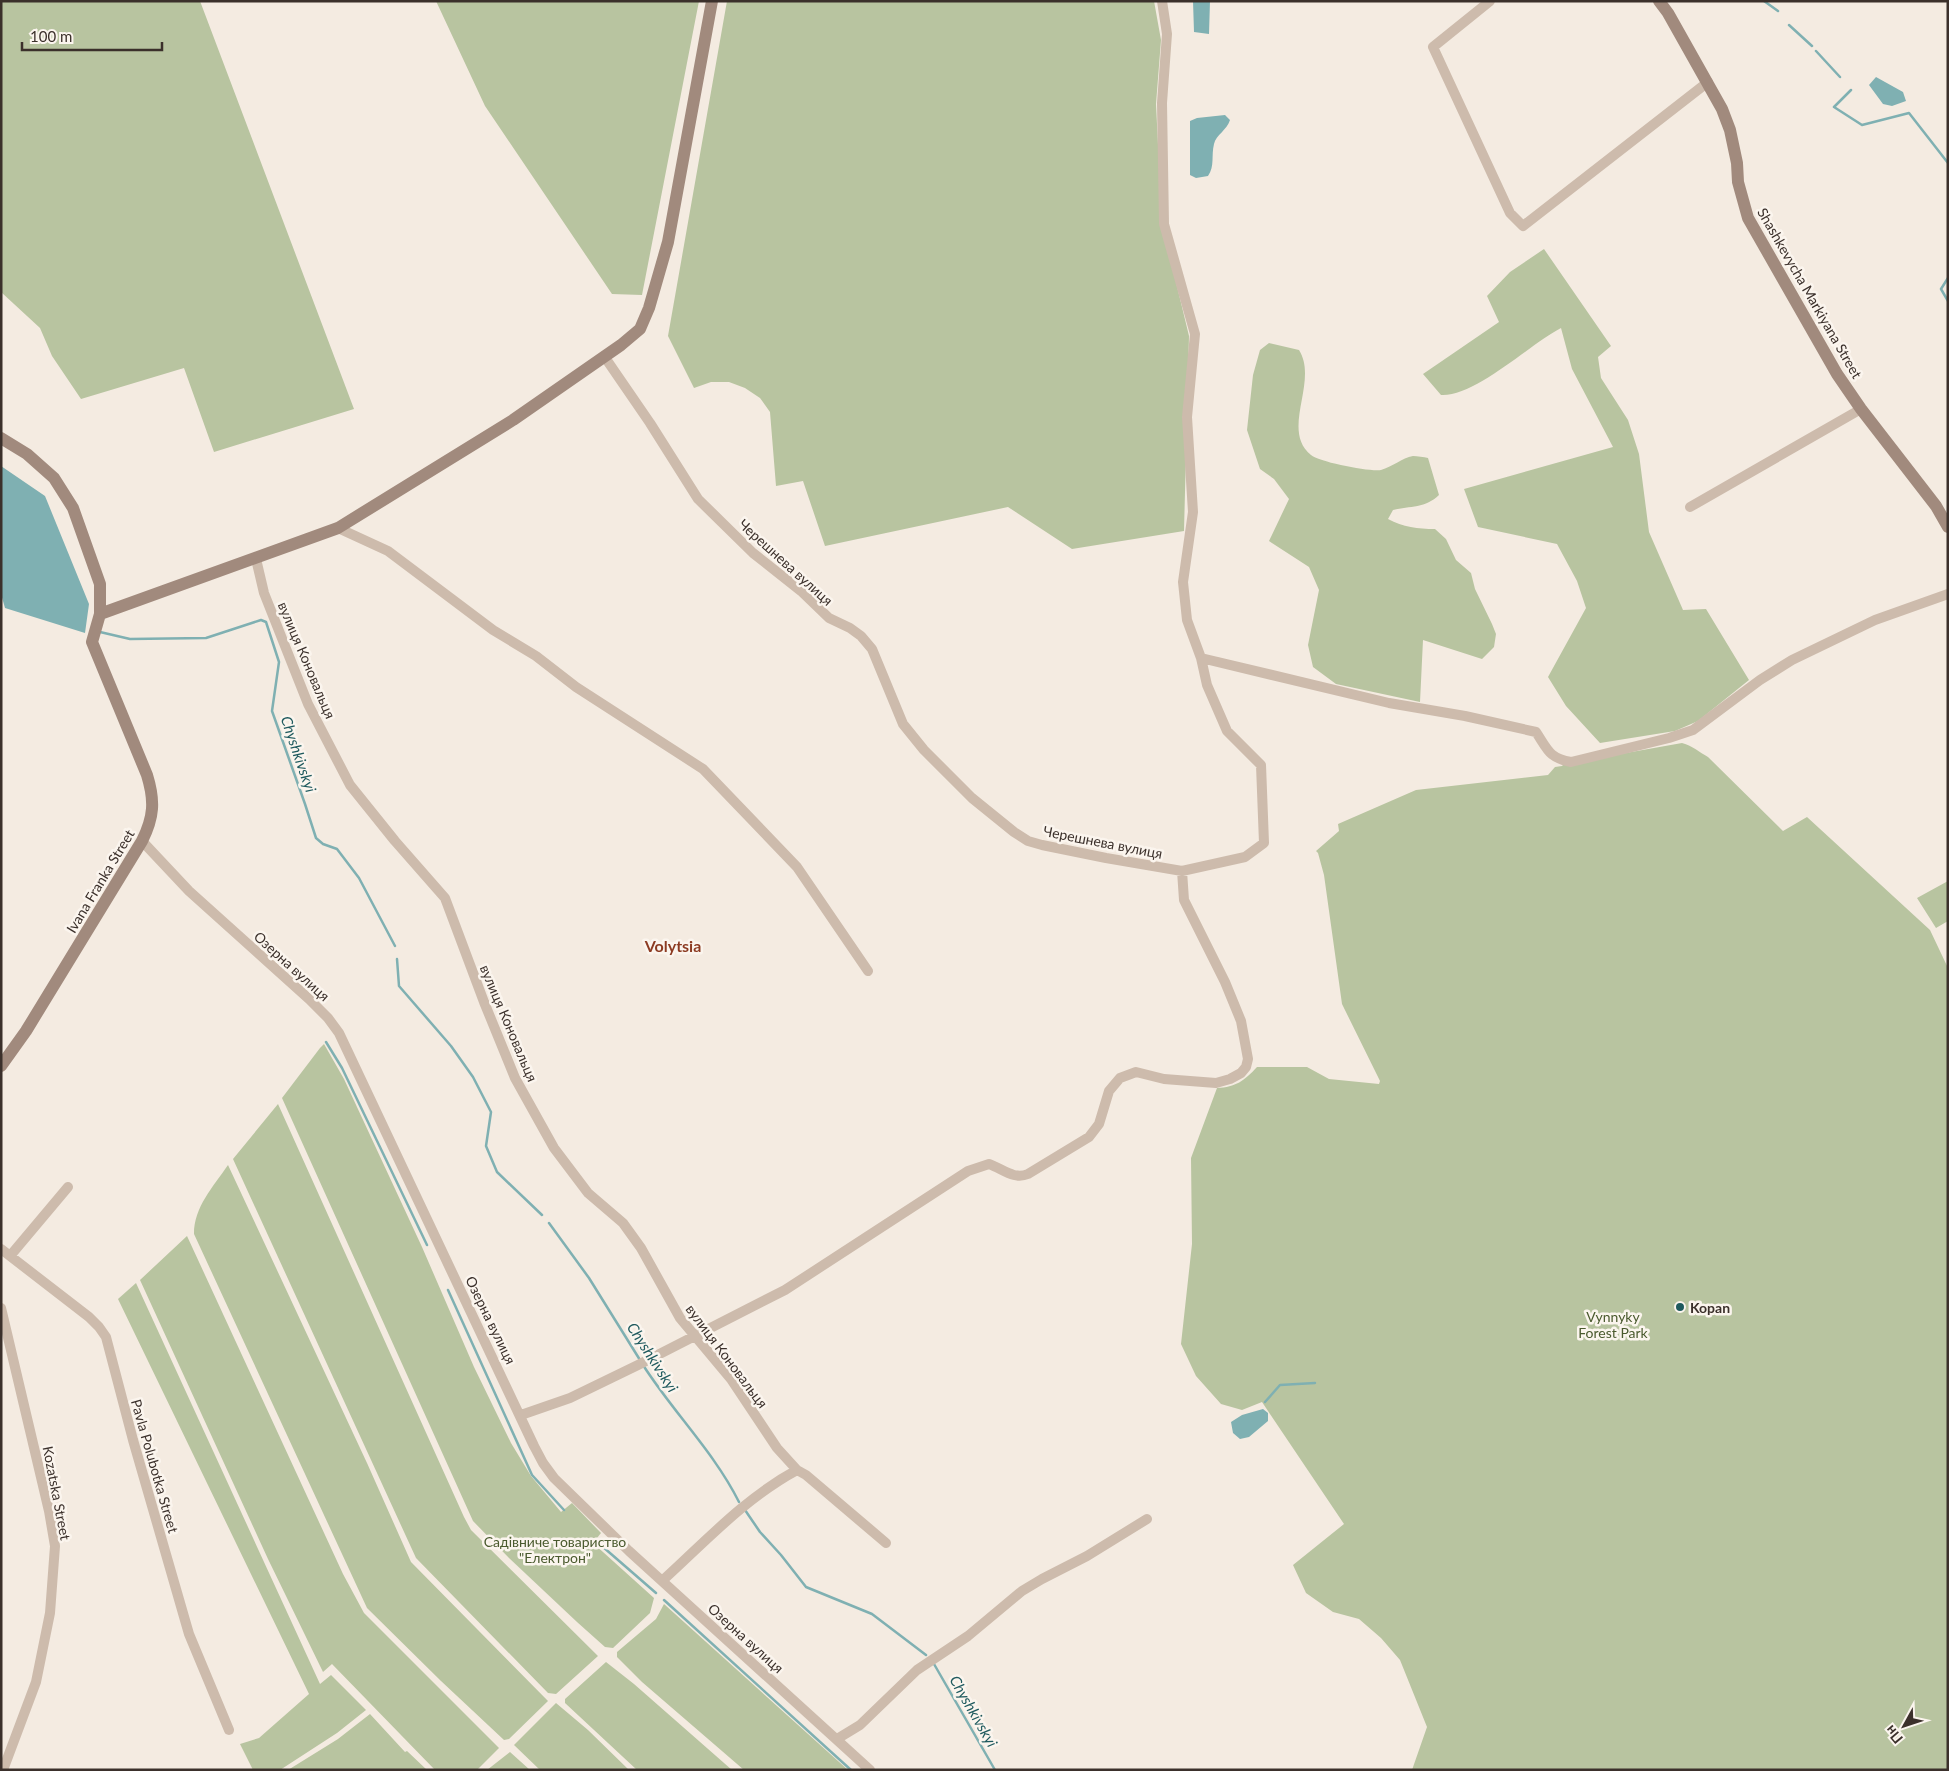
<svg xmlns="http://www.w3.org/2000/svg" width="1949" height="1771" font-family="Lato,sans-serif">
	<rect width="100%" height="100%" fill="#f4ebe1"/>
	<path fill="#b8c4a0" d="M1,1H200L354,409L214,452L184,368L81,399L52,356L40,328L1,292Z
		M436,1H699L642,295L612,294L485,106Z
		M727,1H1154L1161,40L1156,104L1162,224L1189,336L1184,531L1072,549L1008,507L825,546L803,481L776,486L770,412L760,398L745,388L729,382H711L694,388L668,336Z
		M1544,249L1611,346L1598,357L1601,378L1628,420L1639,454L1649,532L1683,610L1706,609L1749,680L1698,721L1675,731L1600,743L1566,706L1548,677L1586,608L1577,581L1557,544L1478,527L1464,489L1613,447L1572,369L1561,328C1530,344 1475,397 1441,395L1423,374L1499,322L1487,296L1510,272Z
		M1269,343L1299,350C1319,382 1280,430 1311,455C1319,462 1370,472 1381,470C1392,467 1402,458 1413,456C1417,456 1424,457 1428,458L1439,495C1426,508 1410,506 1393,510L1388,519C1403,527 1418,529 1435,529L1446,539L1456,560L1471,573L1475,589L1492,624L1496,634L1494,647L1482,659L1423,640L1420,702L1336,684L1313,667L1308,645L1319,590L1309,567L1269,541L1289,499L1274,479L1260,469L1247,430L1253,375L1260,350Z
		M1682,743C1693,746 1699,752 1708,757L1783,831L1807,817L1930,930L1948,968V1770H1412L1427,1727L1400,1660L1381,1638L1359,1619L1333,1612L1306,1593L1293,1565L1344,1524L1262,1402L1242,1410L1221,1404L1196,1376L1181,1344L1192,1244L1191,1158L1217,1088C1236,1087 1244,1081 1257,1067H1307L1329,1079L1379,1084L1380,1081L1342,1004L1324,875L1318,853L1316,851L1339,831L1338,824L1416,790L1548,775L1555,767L1562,766L1564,764Z
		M1948,881V921L1936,928L1917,898Z
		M324,1044L344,1079L422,1247L474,1367L511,1443L531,1476L561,1512L572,1503L601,1533L593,1543L654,1598L650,1613L613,1648L605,1647L577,1622L509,1558L473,1521L282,1098L320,1048Z
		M278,1104L464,1517L471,1530L598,1656L556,1694L548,1693L416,1558L233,1159Z
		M228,1165L367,1463L411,1562L548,1701L509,1739L504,1740L441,1681L367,1608L194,1234C194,1207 213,1187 228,1165Z
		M187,1236L343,1574L364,1613L499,1748L477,1770H435L332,1664L323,1672L268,1559L140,1280Z
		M136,1283L320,1684L331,1675L366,1710L337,1733L280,1770H253L240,1744L259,1738L309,1694L118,1299Z
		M664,1604L848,1770H744L642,1682L617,1657V1652L656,1619Z
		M606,1662L634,1684L732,1770H637L565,1703V1699Z
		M556,1703L588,1730L629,1770H540L514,1745Z
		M370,1714L405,1752L407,1751L427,1770H288L338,1739Z
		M510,1752L530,1770H487Z"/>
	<path fill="#7fb0b2" d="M1193,1H1210L1209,34L1194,32Z
		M1876,77L1903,92L1906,101L1892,106L1883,104L1869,85Z
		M1225,115L1230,120C1227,130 1216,135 1214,144C1211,156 1215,166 1208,176L1196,178L1190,175V121L1197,118Z
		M1,466L45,496L89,604L85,633L5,608L1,594Z
		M1263,1409L1268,1413V1421L1249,1437L1240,1439L1233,1433L1231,1422L1242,1415Z"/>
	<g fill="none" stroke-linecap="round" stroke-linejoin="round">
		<path stroke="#7fb0b2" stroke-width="2.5" d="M1764,1L1778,11
			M1789,25L1812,46
			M1816,51L1840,77
			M1851,90L1834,107L1862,125L1909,113L1948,163
			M1948,278L1941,289L1948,301
			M100,632L130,639L206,638L261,620L266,622L279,662L272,711L305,804L316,838L323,844L337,849L359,878L395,946
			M397,959L399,986L451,1046L473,1077L491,1112L486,1146L497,1172L542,1215
			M326,1042L342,1068L427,1245
			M549,1223L589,1278L640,1360
			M448,1290L532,1475L564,1510
			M643,1365C673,1412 714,1452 739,1502
			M1265,1402L1280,1385L1315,1383
			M745,1510L760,1532L781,1555L806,1587L872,1614L926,1655
			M595,1540L656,1593
			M664,1600L851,1770
			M934,1664L995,1770"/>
		<path stroke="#cdbbac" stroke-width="10" d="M1490,1L1433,47L1510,213L1523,226L1708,82
			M604,356L650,423L698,499L753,553L801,591L829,618L850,628L861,636L872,649L903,724L924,750L972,798L1014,832L1028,841L1042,845L1106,858L1182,871L1245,857L1264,843L1261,765L1227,731L1207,685L1201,658L1187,620L1183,582L1193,512L1187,417L1195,334L1164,224L1162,103L1167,34L1162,1
			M1690,507L1861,409
			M338,528L388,551L493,630L536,656L576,687L703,769L797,867L868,971
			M256,559L264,593L308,704L350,785L395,841L445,898L484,1002L515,1078L554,1148L588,1193L623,1223L641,1248L680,1318L731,1379L777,1448L797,1470L806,1475L886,1543
			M1201,658L1389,703L1465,716L1536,732C1548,750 1549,758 1571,762L1669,738L1693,730L1760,680L1792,660L1875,620L1948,594
			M142,841L189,891L309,999L328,1018L339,1033L534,1446L543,1463L554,1478L629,1551L870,1770
			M1,1249L89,1317L99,1327L106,1337L133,1440L189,1634L229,1730
			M10,1256L68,1187
			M1,1308L49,1511L55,1546L50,1613L36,1682L3,1770
			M521,1415L570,1398L638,1365L785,1290L968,1171L989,1164C1003,1169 1014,1180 1028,1174L1089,1137L1099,1124L1109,1091L1120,1078L1136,1072L1164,1079L1216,1083L1230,1079L1241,1073L1246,1067L1248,1059L1241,1021L1225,982L1184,900L1182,871
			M662,1581C705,1542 745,1498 797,1470
			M837,1739L860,1725L917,1670L968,1636L1022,1591L1042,1579L1087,1556L1147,1519"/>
		<path stroke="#a18a7d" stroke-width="12" d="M1659,1L1668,13L1722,109L1730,130L1737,163L1738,182L1748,218L1837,374L1861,409L1936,506L1948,527
			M1,438L27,454L54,478L73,508L100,584V614L92,642L147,775C155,801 154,817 142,841L26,1031L1,1066
			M100,614L338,528L513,420L621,345L640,329L649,308L668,242L712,1"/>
	</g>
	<circle fill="#1f5a5e" stroke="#fbf5ee" stroke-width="2" cx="1680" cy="1307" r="5"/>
	<g text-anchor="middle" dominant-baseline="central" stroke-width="5" stroke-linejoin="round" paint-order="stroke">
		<g font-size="14" fill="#3b302b" stroke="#fbf5ee">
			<text transform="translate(1810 293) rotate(60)">Shashkevycha Markiyana Street</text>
			<text transform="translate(786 562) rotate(42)">Черешнева вулиця</text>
			<text transform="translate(307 660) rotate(67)">вулиця Коновальця</text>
			<text transform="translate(1103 842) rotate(11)">Черешнева вулиця</text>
			<text transform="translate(100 881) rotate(-59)">Ivana Franka Street</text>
			<text transform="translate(292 966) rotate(42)">Озерна вулиця</text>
			<text transform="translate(509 1023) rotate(67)">вулиця Коновальця</text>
			<text transform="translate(491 1320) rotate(64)">Озерна вулиця</text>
			<text transform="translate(727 1356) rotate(53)">вулиця Коновальця</text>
			<text transform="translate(155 1466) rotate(74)">Pavla Polubotka Street</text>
			<text transform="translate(57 1493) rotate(79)">Kozatska Street</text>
			<text transform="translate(746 1638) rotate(42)">Озерна вулиця</text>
		</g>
		<g font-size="14" font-weight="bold" fill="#3b302b" stroke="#fbf5ee" text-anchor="start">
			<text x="1690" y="1307">Kopan</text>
		</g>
		<g font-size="14" fill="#4a5a2e" stroke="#fbf5ee">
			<text x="1613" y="1316">Vynnyky<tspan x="1613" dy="16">Forest Park</tspan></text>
			<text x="555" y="1541">Садівниче товариство<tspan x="555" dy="16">"Електрон"</tspan></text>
		</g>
		<g font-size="15" font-style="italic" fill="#1f5a5e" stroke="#fbf5ee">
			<text transform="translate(299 754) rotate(71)">Chyshkivskyi</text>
			<text transform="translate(653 1357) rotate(57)">Chyshkivskyi</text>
			<text transform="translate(974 1711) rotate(60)">Chyshkivskyi</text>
		</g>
		<g font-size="16" font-weight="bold" fill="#8c3b22" stroke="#fbf5ee">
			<text x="673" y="945">Volytsia</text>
		</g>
	</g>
	<rect width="1949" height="1771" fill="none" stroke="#3b302b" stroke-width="5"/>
	<g transform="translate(1904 1726) rotate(230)" stroke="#fbf5ee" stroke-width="4" paint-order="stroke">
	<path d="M0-4L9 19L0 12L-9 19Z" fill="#3b302b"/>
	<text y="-8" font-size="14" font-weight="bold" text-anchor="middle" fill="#3b302b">Пн</text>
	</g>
	<path d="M22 42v8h140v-8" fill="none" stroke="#3b302b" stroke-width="2.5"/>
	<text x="30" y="42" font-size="15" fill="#3b302b" stroke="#fbf5ee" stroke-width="4" paint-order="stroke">100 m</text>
</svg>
